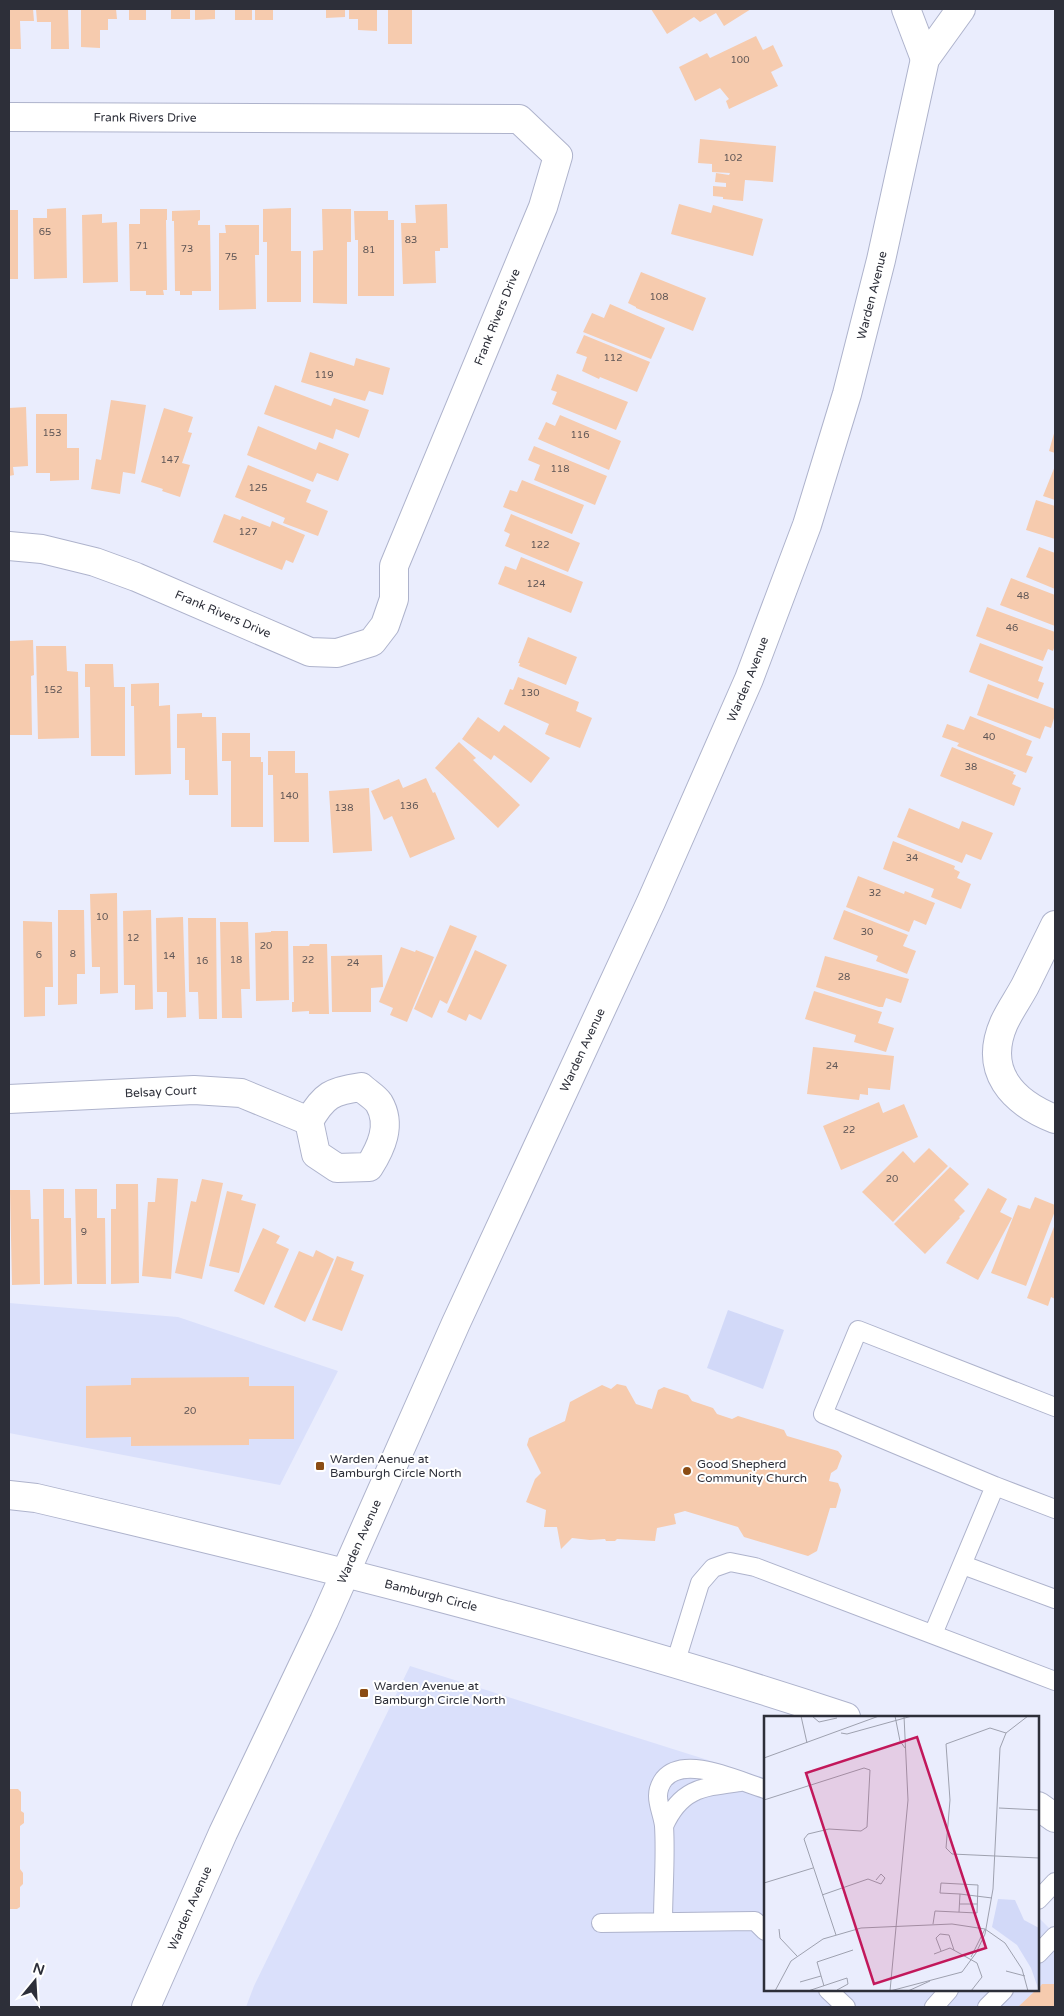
<svg xmlns="http://www.w3.org/2000/svg" width="1064" height="2016" font-family="'Varela Round',sans-serif">
	<rect width="100%" height="100%" fill="#eaedfd"/>
	<path fill="#dae0fb" d="M9,1303L178,1317L338,1371L280,1485L9,1433Z
		M410,1666L765,1778V1990H1038V1917L1055,1934V2007H246L254,1986Z"/>
	<path fill="#d2d9f8" d="M728,1310L784,1330L763,1389L707,1368Z"/>
	<path fill="#f6cbae" d="M9,9H33L34,21H20L21,49H9Z
		M36,9H68L69,49H51V22H37Z
		M81,9H116L117,19H108V30H100V48L81,47Z
		M129,9H146V20H129Z
		M171,9H190V19H171Z
		M195,9H215V19L195,20Z
		M235,9H252V20H235Z
		M255,9H273V20H255Z
		M326,9H345V17L326,18Z
		M349,9H377V31L358,30V19H349Z
		M388,9H412V44H388Z
		M651,9H751L724,26L716,13L700,22L694,17L667,34Z
		M756,36L763,50L773,45L783,66L771,72L778,86L729,109L726,101L729,99L720,88L695,101L679,67L707,53L710,58Z
		M700,139L776,146L773,182L745,180L743,201L723,199V197L713,196V186L726,187V183L715,182L716,173L729,175L730,173L712,172V164L698,163Z
		M447,204L448,248H440V251H435L436,283L403,284L401,223H416L415,205Z
		M679,204L711,213L713,205L763,219L753,256L671,234Z
		M66,208L67,278L34,279L33,218H47V209Z
		M291,208V251H301V302H267V242H263V209Z
		M140,209H167V220H166L167,290H163L164,295H146V291H130L129,224H140Z
		M322,209H351V242H347V304L313,303V251L323,250Z
		M9,210H18V279H9Z
		M200,210V220L198,221V225H210L211,291H192V295H180V291H175L174,221H172V211Z
		M354,211H388V220H394V296H358V240H355Z
		M102,214V223L117,222L118,282L83,283L82,215Z
		M225,225H259V255H255L256,309L219,310V233H226Z
		M641,272L706,298L693,331L636,308V307L628,303Z
		M610,304L665,328L651,359L583,332L592,313L604,318Z
		M584,335L650,362L637,392L600,377L599,379L582,371L587,357L576,353Z
		M310,352L354,366L356,358L390,368L383,395L369,391L365,401L301,382Z
		M557,374L628,402L616,430L552,404L557,392L551,390Z
		M275,385L331,406L334,398L369,410L359,438L336,429L333,439L264,414Z
		M111,400L146,405L135,474L123,472L120,494L91,489L96,459L101,460Z
		M26,407L28,466L13,467L14,475L9,476V408Z
		M164,408L193,417L188,432L192,433L182,463L190,465L180,497L162,491L163,489L141,482Z
		M36,414H67V448H79V480L50,481V473H36Z
		M560,415L621,441L609,470L538,439L546,422L555,426Z
		M258,426L316,450L319,442L349,454L338,481L317,473L313,482L247,455Z
		M1055,430V453L1049,451Z
		M534,446L607,476L595,505L534,480L540,465L528,460Z
		M248,465L311,490L306,502L328,511L318,536L283,523L285,518L235,497Z
		M1055,466V500L1043,496Z
		M522,480L584,505L572,534L503,507L510,490L517,492Z
		M1036,500L1055,506V539L1026,530Z
		M224,514L240,520L242,516L270,527L272,521L305,535L293,563L286,560L282,570L213,542Z
		M511,514L580,543L568,572L505,546L510,534L504,531Z
		M1039,547L1055,553V589L1026,577Z
		M521,557L583,582L571,613L498,584L505,566L516,570Z
		M1011,578L1055,595V626L1000,605Z
		M987,607L1055,632V645L1053,651L1048,649L1043,661L976,636Z
		M528,637L577,657L566,685L519,666L520,663H518Z
		M33,640L34,675L31,676L32,735H9V641Z
		M980,643L1043,667L1038,681L1044,683L1038,699L969,672Z
		M36,646H66L67,671L78,672L79,738L38,739Z
		M85,664H113L114,687H125V756H91L90,687H85Z
		M518,677L579,702L576,711L592,718L580,748L545,734L549,724L504,704L510,689L513,690Z
		M159,683V706L170,705L171,774L135,775L134,706H131V684Z
		M988,684L1055,709V715L1051,728L1045,726L1040,739L977,715Z
		M202,713V717H216L218,795H189V780H185V748H177V714Z
		M970,716L1032,741L1026,755L1033,757L1026,773L957,746L959,743L942,737L947,724L964,730Z
		M478,717L499,732L504,725L550,758L531,783L494,755L491,760L462,739Z
		M222,733H250V757H261V762H263V827H231V761H222Z
		M459,742L476,758L473,760L520,805L498,828L435,768Z
		M952,747L1014,772L1013,774L1016,775L1012,784L1021,788L1014,806L940,776Z
		M268,751H295V773H308L309,842H274L273,775H268Z
		M426,778L433,793L435,792L455,839L410,858L392,816L384,820L371,791L399,779L403,788Z
		M369,788L372,851L333,853L329,791Z
		M909,808L959,829L962,821L993,833L981,860L966,854L962,863L897,837Z
		M893,841L955,866L954,869L960,872L957,878L971,884L961,909L931,897L934,889L883,869Z
		M858,876L904,894L905,891L935,903L926,925L914,920L909,932L846,907Z
		M117,893L118,993L100,994V967H92L90,894Z
		M58,910H84L85,974H77V1004L58,1005Z
		M151,910L153,1009L135,1010V985H124L123,911Z
		M844,910L908,935L903,946L916,951L907,974L876,961L878,956L833,939Z
		M183,917L186,1017L167,1018V992H157L156,918Z
		M188,918H216L217,1019H199L198,992H189Z
		M23,921L52,922L53,987H45V1016L24,1017Z
		M220,922H248L250,989H241L242,1018H222Z
		M450,925L477,936L447,1004L440,1000L432,1018L414,1009Z
		M271,931H288L289,1000L256,1001L255,933L271,932Z
		M310,944H327L329,1014H309V1011L292,1012V1002H294L293,946H309Z
		M401,947L415,952L416,950L434,957L407,1022L390,1015L393,1008L379,1002Z
		M475,950L507,965L481,1020L469,1014L466,1021L447,1012Z
		M382,955L383,987L371,988V1012H332L331,956Z
		M825,956L909,979L901,1003L886,998L883,1007H879L816,987Z
		M814,991L882,1012L878,1023L894,1028L886,1052L854,1042L856,1035L805,1019Z
		M813,1047L894,1056L890,1090L868,1088V1095L860,1094L859,1100L807,1094Z
		M879,1102L883,1113L904,1104L918,1137L841,1170L823,1126Z
		M929,1148L948,1166L893,1222L862,1192L903,1151L914,1163Z
		M950,1167L969,1184L954,1200L965,1211L959,1217L960,1218L925,1254L894,1224Z
		M157,1178L178,1179L171,1279L142,1276L148,1202H155Z
		M202,1179L223,1183L202,1279L175,1273L191,1201L196,1202Z
		M116,1184H138L139,1283L111,1284V1209H116Z
		M988,1188L1007,1199L1000,1212L1012,1218L978,1280L946,1263Z
		M43,1189H64V1218H71L72,1284L44,1285Z
		M75,1189H97V1218H105L106,1284H77Z
		M10,1190H30L31,1219H39L40,1284L12,1285Z
		M227,1191L243,1195L241,1200L256,1204L239,1273L209,1266Z
		M1035,1197L1055,1205V1211L1026,1286L991,1273L1018,1205L1030,1209Z
		M1055,1224V1299L1051,1297L1048,1306L1027,1298Z
		M263,1228L280,1236L276,1243L289,1249L264,1305L234,1291Z
		M316,1250L334,1259L305,1322L274,1307L299,1251L313,1257Z
		M337,1256L354,1262L351,1270L364,1275L342,1331L312,1320Z
		M249,1377V1386H294V1439H249V1445L131,1446V1437L86,1438V1386L131,1385V1378Z
		M617,1384L626,1386L636,1404L652,1409L658,1390L664,1387L688,1395L692,1401L713,1408L717,1414L732,1419L738,1416L784,1430L787,1436L838,1451L842,1456L837,1469L831,1473L829,1481L838,1483L841,1490L836,1508H830L817,1551L808,1556L744,1537L738,1527L685,1511L674,1514L676,1524L657,1528L655,1541L617,1539L615,1541H606L605,1539L590,1540L572,1538L561,1549L557,1527H544L546,1510L526,1502L535,1479L541,1473L527,1445L529,1438L565,1421L570,1402L602,1385L611,1389Z
		M9,1789H18L21,1792V1811L24,1813V1823L20,1826V1869L23,1873V1884L20,1887V1907L17,1909H9Z
		M1042,1984H1055V2007H1018L1036,1990H1038Z"/>
	<g fill="none" stroke-linecap="round" stroke-linejoin="round">
		<g stroke="#aeb3cc" stroke-width="20">
			<path id="lane" d="M995,1486L823,1414L858,1330L1055,1407
				M963,1565L1055,1599
				M933,1634L995,1486L1055,1509
				M675,1664L700,1583L713,1568L730,1562L755,1567L1055,1681
				M664,1826C681,1788 703,1787 740,1782
				M1038,1900L1055,1882
				M663,1922C663,1890 666,1857 664,1826C663,1816 658,1806 658,1796C658,1790 661,1783 664,1779C685,1754 740,1782 765,1789
				M601,1923L755,1921L765,1931
				M1038,1954L1055,1936
				M828,1990L846,2007
				M934,2007L949,1990
				M987,2007L1004,1990"/>
		</g>
		<g stroke="#aeb3cc" stroke-width="30">
			<g id="street">
				<path id="s1" d="M9,117L519,119L558,156L543,207L394,566V599L385,625L372,642L337,653L310,652L136,577L95,562L42,549L9,546"/>
				<path d="M1055,925C1045,945 1035,966 1025,986C1018,999 1010,1010 1004,1023C983,1071 1012,1102 1055,1119"/>
				<path d="M361,1087C366,1092 375,1097 379,1103C392,1125 381,1148 369,1167L337,1168L316,1154L309,1121C324,1095 332,1091 361,1087Z"/>
				<path id="s2" d="M9,1099L194,1090L241,1093L309,1121"/>
			</g>
		</g>
		<g stroke="#aeb3cc" stroke-width="30">
			<g id="secondary">
				<path d="M906,9L925,59"/>
				<path id="s3" d="M9,1495L36,1498C308,1562 580,1629 846,1717"/>
				<path d="M1038,1806L1055,1818"/>
				<path id="s4" d="M146,2007L223,1833L324,1621L456,1323L651,902L749,679L807,525L847,394L881,260L925,59L961,9"/>
			</g>
		</g>
		<use href="#lane" stroke="#fff" stroke-width="18"/>
		<use href="#street" stroke="#fff" stroke-width="28"/>
		<use href="#secondary" stroke="#fff" stroke-width="28"/>
	</g>
	<g fill="#8b4c13" stroke="#fff" stroke-width="2">
		<rect x="315" y="1461" width="10" height="10" rx="2.5"/>
		<circle cx="687" cy="1471" r="5"/>
		<rect x="359" y="1688" width="10" height="10" rx="2.5"/>
	</g>
	<g text-anchor="middle" dominant-baseline="central" stroke-width="4" stroke-linejoin="round" paint-order="stroke">
		<g font-size="10" fill="#5f5656">
			<text x="740" y="60">100</text>
			<text x="733" y="158">102</text>
			<text x="45" y="232">65</text>
			<text x="411" y="240">83</text>
			<text x="142" y="246">71</text>
			<text x="187" y="249">73</text>
			<text x="369" y="250">81</text>
			<text x="231" y="257">75</text>
			<text x="659" y="297">108</text>
			<text x="613" y="358">112</text>
			<text x="324" y="375">119</text>
			<text x="52" y="433">153</text>
			<text x="580" y="435">116</text>
			<text x="170" y="460">147</text>
			<text x="560" y="469">118</text>
			<text x="258" y="488">125</text>
			<text x="248" y="532">127</text>
			<text x="540" y="545">122</text>
			<text x="536" y="584">124</text>
			<text x="1023" y="596">48</text>
			<text x="1012" y="628">46</text>
			<text x="53" y="690">152</text>
			<text x="530" y="693">130</text>
			<text x="989" y="737">40</text>
			<text x="971" y="767">38</text>
			<text x="289" y="796">140</text>
			<text x="409" y="806">136</text>
			<text x="344" y="808">138</text>
			<text x="912" y="858">34</text>
			<text x="875" y="893">32</text>
			<text x="102" y="917">10</text>
			<text x="867" y="932">30</text>
			<text x="133" y="938">12</text>
			<text x="266" y="946">20</text>
			<text x="73" y="954">8</text>
			<text x="39" y="955">6</text>
			<text x="169" y="956">14</text>
			<text x="236" y="960">18</text>
			<text x="308" y="960">22</text>
			<text x="202" y="961">16</text>
			<text x="353" y="963">24</text>
			<text x="844" y="977">28</text>
			<text x="832" y="1066">24</text>
			<text x="849" y="1130">22</text>
			<text x="892" y="1179">20</text>
			<text x="84" y="1232">9</text>
			<text x="190" y="1411">20</text>
		</g>
		<g font-size="12" fill="#2d2f39" stroke="#fff">
			<text stroke="none"><textPath href="#s1" startOffset="136">Frank Rivers Drive</textPath></text>
			<text stroke="none"><textPath href="#s4" startOffset="1862">Warden Avenue</textPath></text>
			<text transform="translate(497 317) rotate(-68)">Frank Rivers Drive</text>
			<text transform="translate(223 614) rotate(23)">Frank Rivers Drive</text>
			<text stroke="none"><textPath href="#s4" startOffset="1458">Warden Avenue</textPath></text>
			<text stroke="none"><textPath href="#s4" startOffset="1052">Warden Avenue</textPath></text>
			<text stroke="none"><textPath href="#s2" startOffset="152">Belsay Court</textPath></text>
			<text stroke="none"><textPath href="#s4" startOffset="512">Warden Avenue</textPath></text>
			<text stroke="none"><textPath href="#s3" startOffset="434">Bamburgh Circle</textPath></text>
			<text stroke="none"><textPath href="#s4" startOffset="108">Warden Avenue</textPath></text>
		</g>
		<g font-size="12" fill="#2d2f39" stroke="#fff" text-anchor="start">
			<text x="330" y="1459">Warden Aenue at<tspan x="330" dy="14">Bamburgh Circle North</tspan></text>
			<text x="697" y="1464">Good Shepherd<tspan x="697" dy="14">Community Church</tspan></text>
			<text x="374" y="1686">Warden Avenue at<tspan x="374" dy="14">Bamburgh Circle North</tspan></text>
		</g>
	</g>
	<g transform="translate(764 1716)">
		<rect width="275" height="275" fill="#eaedfd"/>
		<path d="M234,183L251,184L260,204L275,212V275L267,252L253,229L228,211Z" fill="#d2d9f8"/>
		<path fill="none" stroke="#9ea1af" stroke-width="1" d="M37,0L43,27M48,0L55,6L73,2M131,0L136,25L141,32M77,17L83,18L148,0M242,17L226,12L182,28L186,84L182,132L188,138L275,142M0,42L115,0M0,84L100,52L106,54L103,111L97,115L65,113L44,118L40,123L72,219M235,92L275,94M0,167L49,152M58,179L104,163L117,168L121,162L117,158L112,164M196,188H213M195,196L196,178L228,182M169,208L171,195L213,197L214,169L177,167L176,177L196,178M15,213L16,222L33,240M177,235L172,222L176,218L185,219L190,234M170,238L186,232L213,247L218,261L207,275M207,241L221,213M242,255L261,260M36,266L57,260M60,270L53,246L89,234M11,275L27,245L59,223L97,212L188,208L221,213L241,227L258,253L264,275M44,275L83,262L84,268L73,274M126,275L198,256L212,237L221,218L229,173L236,32L242,17L264,0M126,275L144,84L140,0M144,275L166,265"/>
		<path fill="#c2185b" fill-opacity="0.15" stroke="#c2185b" stroke-width="2.5" d="M153,21L222,232L110,268L42,57Z"/>
		<rect width="275" height="275" fill="none" stroke="#2d2f39" stroke-width="2.5"/>
	</g>
	<rect width="1064" height="2016" fill="none" stroke="#2d2f39" stroke-width="20"/>
	<g transform="translate(35 1981) rotate(18)" stroke="#ffffff" stroke-width="4" paint-order="stroke">
	<path d="M0-4L9 19L0 12L-9 19Z" fill="#2d2f39"/>
	<text y="-8" font-size="14" font-weight="bold" text-anchor="middle" fill="#2d2f39">N</text>
	</g>
</svg>
